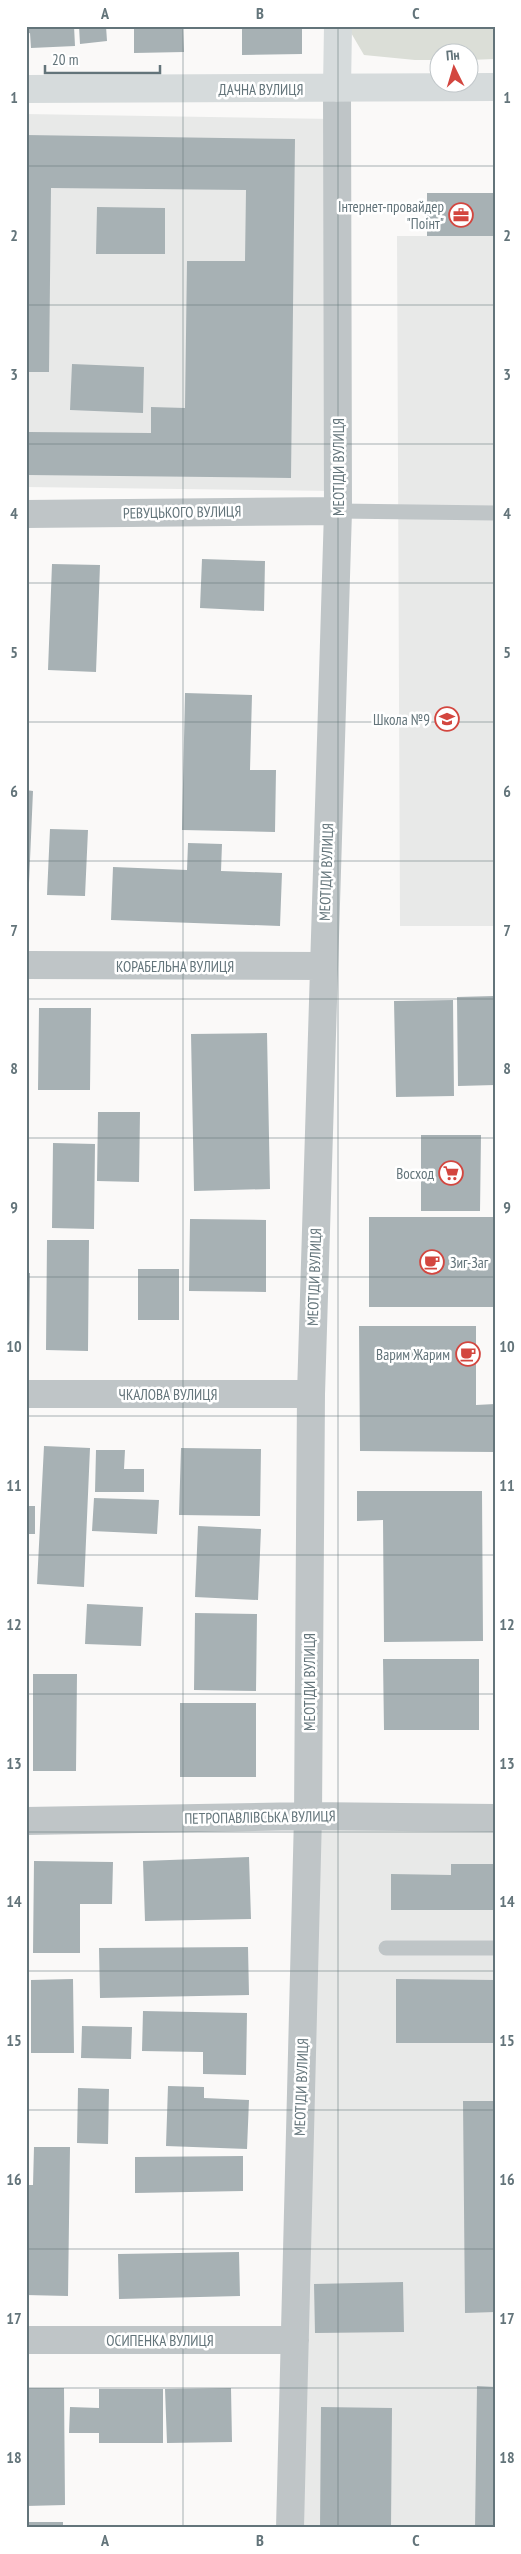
<svg xmlns="http://www.w3.org/2000/svg" width="521" height="2554" font-family="'PT Sans Narrow',sans-serif">
	<rect width="100%" height="100%" fill="#faf9f8"/>
	<path fill="#e8e9e8" d="M26,114L334,119V491L26,487Z
		M397,236H495V926H400Z
		M312,1827L495,1830V2528H294Z"/>
	<path fill="#dbded7" d="M347,26H495V59L469,60L468,52H438V60H415L364,55Z"/>
	<path fill="#a7b1b4" d="M26,26H74L75,46L31,48L30,33L26,34Z
		M79,26H106L107,41L80,44Z
		M134,26H183L184,52L134,53Z
		M242,26H302V54L242,55Z
		M26,135L295,139L291,478L28,475L29,432L151,433V407L185,408L187,261H245L246,190L51,188L49,372H26Z
		M427,193H495V236H427Z
		M97,207L165,208V254H96Z
		M72,364L144,367L143,413L70,410Z
		M202,559L265,561L264,611L200,608Z
		M52,564L100,565L96,672L48,670Z
		M185,693L252,695L250,770H276L275,832L182,830Z
		M26,790L33,791L28,906H26Z
		M50,829L88,830L85,896L47,895Z
		M188,843L222,844L221,871L282,873L280,926L111,920L113,867L187,870Z
		M495,996V1085L458,1086L457,997Z
		M453,1000L454,1096L396,1097L394,1001Z
		M39,1008H91L90,1090H38Z
		M267,1033L270,1189L194,1191L191,1034Z
		M98,1112H140L139,1182L97,1181Z
		M421,1135H481L480,1211H421Z
		M53,1143L95,1144L94,1229L52,1228Z
		M369,1217H495V1307H369Z
		M190,1219L266,1220V1292L189,1291Z
		M47,1240H89L88,1351L46,1350Z
		M138,1269H179V1320H138Z
		M26,1273H30L29,1353H26Z
		M359,1326H476V1405L495,1404V1452L360,1451Z
		M44,1446L90,1448L84,1587L37,1584Z
		M181,1448L261,1449L260,1516L179,1515Z
		M96,1450H125L124,1469H144V1492H95Z
		M357,1491H482L483,1641L384,1642L383,1520L357,1521Z
		M94,1498L159,1500L157,1534L92,1531Z
		M26,1506H35V1534H26Z
		M198,1526L261,1529L258,1600L195,1597Z
		M87,1604L143,1607L141,1646L85,1644Z
		M195,1613L257,1614L256,1691L194,1690Z
		M383,1659H479V1730H384Z
		M33,1674H77L76,1771H33Z
		M180,1703H256V1777H180Z
		M249,1857L251,1919L145,1921L143,1861Z
		M34,1861L113,1862L112,1904H80V1953H33Z
		M451,1864H495V1910H391V1874L451,1875Z
		M248,1947L249,1995L100,1998L99,1948Z
		M73,1979L74,2053H31V1980Z
		M396,1979L495,1980V2043H396Z
		M143,2011L247,2013L246,2075L203,2074V2052L142,2051Z
		M82,2026L132,2027L131,2059L81,2058Z
		M168,2086L204,2087V2098L249,2100L247,2149L166,2146Z
		M78,2088L109,2089L108,2144L77,2143Z
		M463,2101H495V2312L465,2313Z
		M34,2147H70L68,2296L26,2295V2185H33Z
		M243,2156V2191L135,2193V2157Z
		M239,2252L240,2296L119,2299L118,2254Z
		M403,2282L404,2332L315,2333L314,2284Z
		M477,2386L495,2387V2528H475Z
		M26,2388H64L65,2505L26,2506Z
		M231,2388L232,2442L167,2443L165,2389Z
		M99,2389H163V2443H99V2433H69L70,2407L99,2408Z
		M321,2407L392,2408L391,2528H320Z
		M26,2522H63V2528H26Z"/>
	<g fill="none" stroke-linecap="round" stroke-linejoin="round">
		<path stroke="#bfc5c7" stroke-width="15" d="M338,511L495,513
			M386,1948H495"/>
		<path stroke="#bfc5c7" stroke-width="28" d="M26,514L338,511
			M26,965L323,966
			M26,1394H311
			M26,1821L308,1816L495,1818
			M26,2340H295
			M290,2528L308,1816L311,1394L338,511L337,88"/>
		<path stroke="#d6dbdc" stroke-width="28" d="M337,88L338,26
			M26,89L495,87"/>
	</g>
	<path fill="none" stroke="#63747a" stroke-width="1" stroke-opacity="0.55" d="M183,26V2528M338,26V2528M26,166H495M26,305H495M26,444H495M26,583H495M26,722H495M26,861H495M26,999H495M26,1138H495M26,1277H495M26,1416H495M26,1555H495M26,1694H495M26,1832H495M26,1971H495M26,2110H495M26,2249H495M26,2388H495"/>
	<defs>
		<g id="office-ring" transform="scale(1.25)"><circle r="9.5" fill="#fff" stroke="#d3463f" stroke-width="1.5"/><path d="M-6-3h4V-5.5h4V-3h4V5H-6ZM-1-4.5V-3h2v-1.5ZM-6 0V1H6V0Z" fill="#d3463f"/></g>
		<g id="school-ring" transform="scale(1.25)"><circle r="9.5" fill="#fff" stroke="#d3463f" stroke-width="1.5"/><path d="M0-5L7-2L0 1L-7-2ZM-4 1L0 2.5L4 1V4Q0 6-4 4Z" fill="#d3463f"/></g>
		<g id="supermarket-ring" transform="scale(1.25)"><circle r="9.5" fill="#fff" stroke="#d3463f" stroke-width="1.5"/><path d="M-6-5.5h2.5l.6 2H6L4.5 2H-2.5L-4.4-4H-6ZM-1.5 3.2a1.3 1.3 0 1 0 .1 0ZM3 3.2a1.3 1.3 0 1 0 .1 0Z" fill="#d3463f"/></g>
		<g id="cafe-ring" transform="scale(1.25)"><circle r="9.5" fill="#fff" stroke="#d3463f" stroke-width="1.5"/><path d="M-5.5-4.5H6V0H3Q3 3.5 0 3.5H-2.5Q-5.5 3.5-5.5 0ZM3-3.2v2h1.7v-2ZM-6 4.5H4V6H-6Z" fill="#d3463f"/></g>
	</defs>
	<g fill-rule="evenodd">
		<use href="#office-ring" x="461" y="215"/>
		<use href="#school-ring" x="447" y="719"/>
		<use href="#supermarket-ring" x="451" y="1173"/>
		<use href="#cafe-ring" x="432" y="1262"/>
		<use href="#cafe-ring" x="468" y="1354"/>
	</g>
	<g text-anchor="middle" dominant-baseline="central" stroke-width="5" stroke-linejoin="round" paint-order="stroke">
		<g font-size="15" fill="#63747a" stroke="#fff">
			<text x="261" y="89">ДАЧНА ВУЛИЦЯ</text>
			<text transform="translate(338 467) rotate(-90)">МЕОТІДИ ВУЛИЦЯ</text>
			<text transform="translate(182 512) rotate(-1)">РЕВУЦЬКОГО ВУЛИЦЯ</text>
			<text transform="translate(326 872) rotate(-88)">МЕОТІДИ ВУЛИЦЯ</text>
			<text x="175" y="966">КОРАБЕЛЬНА ВУЛИЦЯ</text>
			<text transform="translate(314 1277) rotate(-88)">МЕОТІДИ ВУЛИЦЯ</text>
			<text x="168" y="1394">ЧКАЛОВА ВУЛИЦЯ</text>
			<text transform="translate(309 1682) rotate(-90)">МЕОТІДИ ВУЛИЦЯ</text>
			<text transform="translate(260 1817) rotate(-1)">ПЕТРОПАВЛІВСЬКА ВУЛИЦЯ</text>
			<text transform="translate(301 2087) rotate(-88)">МЕОТІДИ ВУЛИЦЯ</text>
			<text x="160" y="2340">ОСИПЕНКА ВУЛИЦЯ</text>
		</g>
		<g font-size="15" fill="#63747a" stroke="#fff" text-anchor="end">
			<text x="444" y="206">Інтернет-провайдер<tspan x="444" dy="17">"Поінт"</tspan></text>
			<text x="430" y="719">Школа №9</text>
			<text x="434" y="1173">Восход</text>
			<text x="450" y="1262" text-anchor="start">Зиг-Заг</text>
			<text x="450" y="1354">Варим Жарим</text>
		</g>
	</g>
	<rect width="521" height="2554" fill="none" stroke="#ffffff" stroke-width="55"/>
	<g transform="translate(454 68) rotate(355)"><circle r="24" fill="#ffffff" stroke="#c1c7ca"/>
	<path d="M0-4L9 19L0 12L-9 19Z" fill="#d3463f"/>
	<text y="-8" font-size="14" font-weight="bold" text-anchor="middle" fill="#63747a">Пн</text>
	</g>
	<path d="M45 65v8h115v-8" fill="none" stroke="#63747a" stroke-width="2.5"/>
	<text x="52" y="65" font-size="15" fill="#63747a" stroke="#ffffff" stroke-width="4" paint-order="stroke">20 m</text>
	<rect x="28" y="28" width="466" height="2498" fill="none" stroke="#63747a" stroke-width="2"/>
	<g font-size="16" text-anchor="middle" font-weight="bold" fill="#63747a">
		<text x="105" y="19">A</text>
		<text x="260" y="19">B</text>
		<text x="416" y="19">C</text>
		<text x="14" y="103">1</text>
		<text x="507" y="103">1</text>
		<text x="14" y="241">2</text>
		<text x="507" y="241">2</text>
		<text x="14" y="380">3</text>
		<text x="507" y="380">3</text>
		<text x="14" y="519">4</text>
		<text x="507" y="519">4</text>
		<text x="14" y="658">5</text>
		<text x="507" y="658">5</text>
		<text x="14" y="797">6</text>
		<text x="507" y="797">6</text>
		<text x="14" y="936">7</text>
		<text x="507" y="936">7</text>
		<text x="14" y="1074">8</text>
		<text x="507" y="1074">8</text>
		<text x="14" y="1213">9</text>
		<text x="507" y="1213">9</text>
		<text x="14" y="1352">10</text>
		<text x="507" y="1352">10</text>
		<text x="14" y="1491">11</text>
		<text x="507" y="1491">11</text>
		<text x="14" y="1630">12</text>
		<text x="507" y="1630">12</text>
		<text x="14" y="1769">13</text>
		<text x="507" y="1769">13</text>
		<text x="14" y="1907">14</text>
		<text x="507" y="1907">14</text>
		<text x="14" y="2046">15</text>
		<text x="507" y="2046">15</text>
		<text x="14" y="2185">16</text>
		<text x="507" y="2185">16</text>
		<text x="14" y="2324">17</text>
		<text x="507" y="2324">17</text>
		<text x="14" y="2463">18</text>
		<text x="507" y="2463">18</text>
		<text x="105" y="2546">A</text>
		<text x="260" y="2546">B</text>
		<text x="416" y="2546">C</text>
	</g>
</svg>
